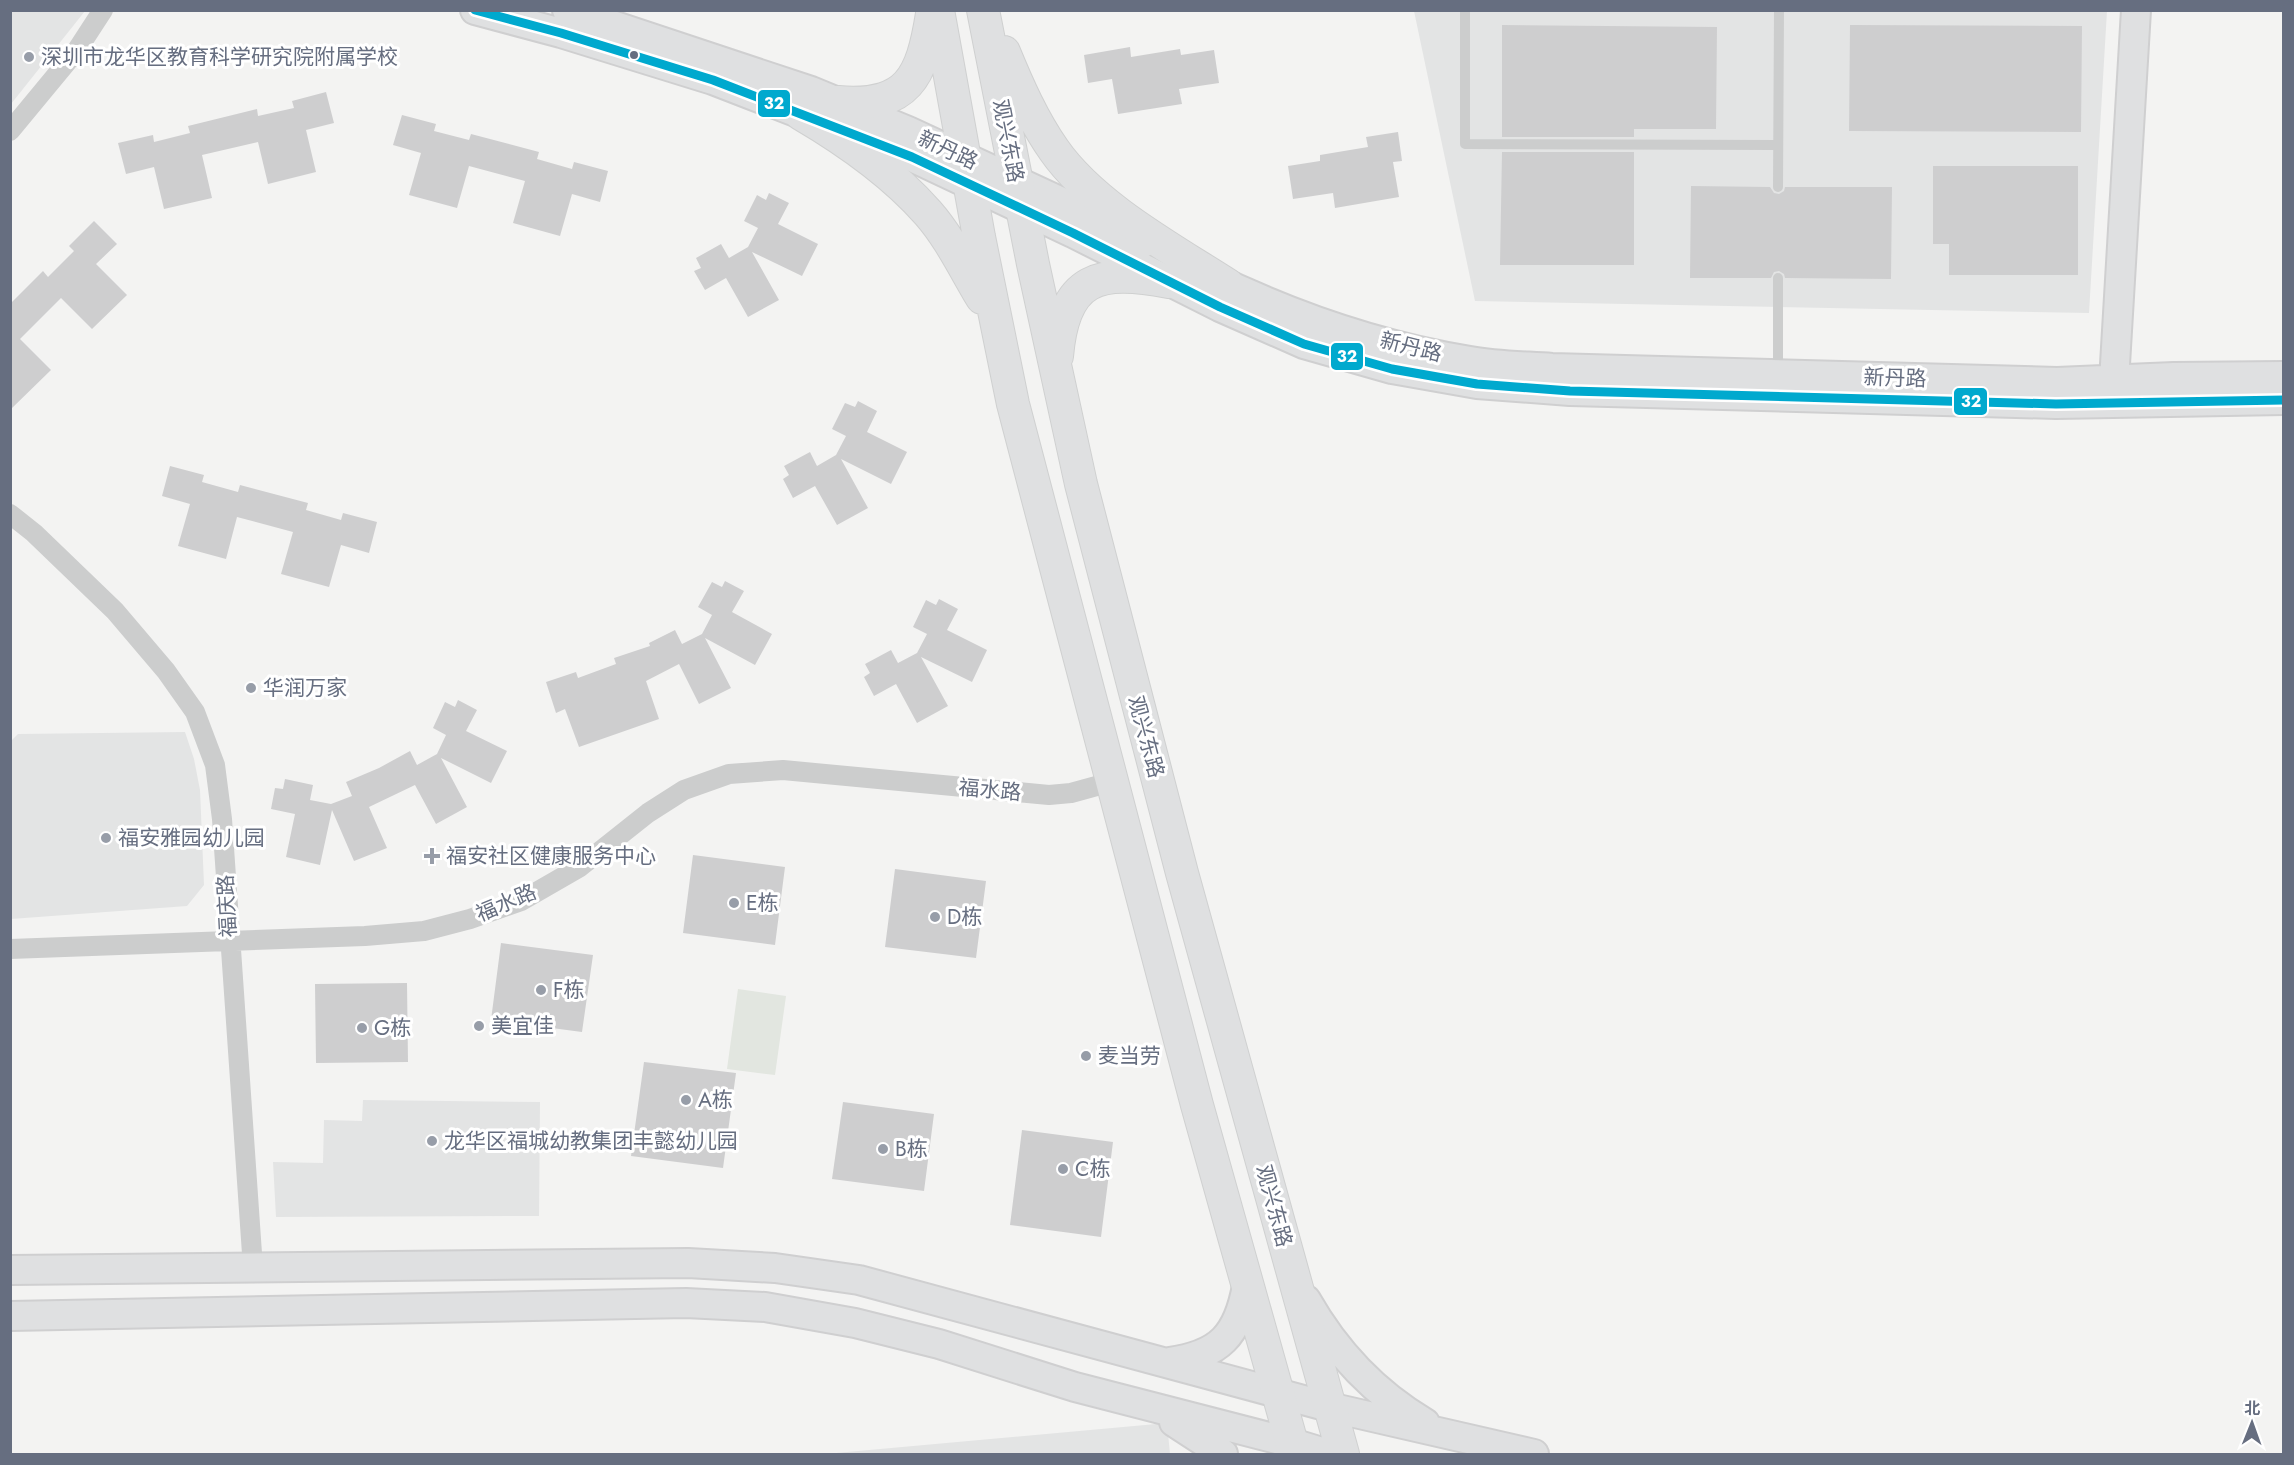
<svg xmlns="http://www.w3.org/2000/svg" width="2294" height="1465" font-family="Jost,'Noto Sans SC',sans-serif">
	<rect width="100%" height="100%" fill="#f3f3f2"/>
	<path fill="#e3e4e4" d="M11,10L85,11L11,104L10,11Z
		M1414,11H2107L2089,313L1475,301Z
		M185,732L194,759L200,790L204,885L187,906L11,919L10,742L18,734Z
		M363,1100L540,1102L539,1216L276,1217L273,1162L323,1163L324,1120L362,1121Z
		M1167,1423L1170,1454H825Z"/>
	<path fill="#e2e6e0" d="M738,989L786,996L775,1075L727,1069Z"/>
	<path fill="#cececf" d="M1502,25L1717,27L1716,129H1634V137H1502Z
		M1850,25L2082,26L2081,132L1849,131Z
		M1130,47L1131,57L1180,49L1181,55L1214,50L1219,83L1179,89L1182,104L1118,114L1112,79L1088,83L1084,55Z
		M326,92L334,123L306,130L316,172L268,184L258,142L202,155L212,198L164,209L154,167L126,174L118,143L153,135L154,142L190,133L188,126L257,109L258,116L294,108L292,101Z
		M402,115L436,124L434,131L469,140L471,134L539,152L537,159L572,169L574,162L608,171L600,202L572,194L560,236L513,223L525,181L469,166L457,208L409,195L421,153L393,145Z
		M1398,132L1402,161L1393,162L1399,197L1335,208L1333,193L1293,199L1288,166L1320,161V155L1368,147L1366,137Z
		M1502,152H1634V265H1500Z
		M1933,166H2078V275H1949V244H1933Z
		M1691,186L1770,187L1774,193L1779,194L1784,191L1785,187H1892L1891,279L1785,278L1784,274L1779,271L1774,272L1771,278H1690Z
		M769,193L789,203L778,224L818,244L802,276L752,252L779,300L748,317L726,278L705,290L694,271L701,268L696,258L721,244L729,258L748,247L758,228L744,221L757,195L766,200Z
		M94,221L117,244L96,264L127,295L92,329L61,298L20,339L51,370L10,410V304L43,271L48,277L74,251L69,246Z
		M858,401L877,411L867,432L907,452L891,484L841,459L868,508L837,525L815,486L793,498L783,479L789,475L784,466L810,452L817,466L836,455L846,436L832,429L845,403L855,407Z
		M170,466L204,475L202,482L238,492L240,485L308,503L306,510L341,520L343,513L377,522L369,553L341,545L329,587L281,574L293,532L237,517L226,559L178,546L190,504L162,496Z
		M725,581L744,591L732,612L772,634L755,665L705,638L731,688L699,704L679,664L646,681L659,719L579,747L565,709L556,713L546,682L576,672L578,678L616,664L614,658L650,646L649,643L675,630L682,644L702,634L712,615L698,607L712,582L722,587Z
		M939,599L958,609L947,630L987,650L972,682L921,657L948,706L917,723L896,684L874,696L864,677L870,673L865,664L891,650L898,663L917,653L927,634L913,627L926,600L936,605Z
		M458,700L477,710L466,731L507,751L491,783L441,758L467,807L436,824L415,785L369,807L387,848L354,861L332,810L320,865L286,857L295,814L271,809L275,788L283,789L285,779L313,785L310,800L331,804L352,796L346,782L379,768L410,751L417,765L437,754L446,735L433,728L445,702L455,707Z
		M693,855L785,867L775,945L683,933Z
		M895,869L986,881L976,958L885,947Z
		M501,943L593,955L582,1032L491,1020Z
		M407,983L408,1062L316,1063L315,984Z
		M644,1062L736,1073L723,1168L631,1156Z
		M843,1102L934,1114L924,1191L832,1179Z
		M1022,1130L1113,1142L1101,1237L1010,1225Z"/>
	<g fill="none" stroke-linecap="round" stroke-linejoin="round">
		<g stroke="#cfcfd0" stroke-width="32">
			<path id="secondary" d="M475,10L561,33L713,80L912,157L1073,233L1220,307L1304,344L1392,369L1477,384L1570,391L2056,404L2284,400
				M567,10L811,91L908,131L1068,205L1143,243
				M1206,274C1289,315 1379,346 1470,361C1497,366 1525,366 1552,368L2057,382L2174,377L2284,376
				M2113,398L2136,10
				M10,1270L688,1263L775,1268L859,1280L1329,1407L1534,1454
				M1306,1300C1335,1351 1374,1393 1425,1423
				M10,1316L686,1303L765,1307L855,1323L939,1344L1075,1387L1292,1443L1328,1454
				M1169,1362C1220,1355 1238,1335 1247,1286
				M1174,1422L1223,1454"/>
		</g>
		<g stroke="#cfd0d0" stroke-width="34">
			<path id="primary" d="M938,10L979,237L1013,404L1197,1105L1295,1454
				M983,10L1033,264L1081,484L1182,873L1343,1454
				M1004,52C1018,86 1033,120 1054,150C1093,206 1172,249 1228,285
				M838,102C908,108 922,77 932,14
				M801,114C847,141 892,172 928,213C950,238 965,270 982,298
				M1057,356C1064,276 1099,269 1169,282"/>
		</g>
		<path stroke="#cccdcd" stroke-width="10" d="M1465,10V144L1778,145
			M1778,187L1779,10
			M1778,374V278"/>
		<path stroke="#cccdcd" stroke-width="20" d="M10,131L77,50L103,10
			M10,514L34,533L115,611L166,671L195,712L215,765L222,819L253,1268
			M10,949L365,936L424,931L470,919L521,901L580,867L648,813L684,790L729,774L783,770L1049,795L1071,793L1111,782"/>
		<use href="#secondary" stroke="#dfe0e1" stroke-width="28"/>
		<use href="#primary" stroke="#dfe0e1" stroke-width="32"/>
		<g stroke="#fff" stroke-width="14">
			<path id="bus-1" d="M475,10L561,33L713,80L912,157L1073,233L1220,307L1304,344L1392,369L1477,384L1570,391L2056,404L2284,400"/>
		</g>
		<use href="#bus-1" stroke="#00a9ce" stroke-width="9"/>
	</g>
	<circle fill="#666e80" stroke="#fff" stroke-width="2" cx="634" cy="55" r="5"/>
	<g fill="#979da8" stroke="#fff" stroke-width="2">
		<circle cx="29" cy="57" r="6"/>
		<circle cx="251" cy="688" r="6"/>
		<circle cx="106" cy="838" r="6"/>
		<path d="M429 847h6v6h6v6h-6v6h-6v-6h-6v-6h6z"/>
		<circle cx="734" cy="903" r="6"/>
		<circle cx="935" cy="917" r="6"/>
		<circle cx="541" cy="990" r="6"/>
		<circle cx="479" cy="1026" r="6"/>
		<circle cx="362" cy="1028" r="6"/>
		<circle cx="1086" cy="1056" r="6"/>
		<circle cx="686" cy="1100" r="6"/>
		<circle cx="432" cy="1141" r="6"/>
		<circle cx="883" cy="1149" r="6"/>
		<circle cx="1063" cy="1169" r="6"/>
	</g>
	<g text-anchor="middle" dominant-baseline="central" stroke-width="6" stroke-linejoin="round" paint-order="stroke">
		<g font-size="21" fill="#666e80" stroke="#fff" text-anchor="start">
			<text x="41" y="57">深圳市龙华区教育科学研究院附属学校</text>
			<text x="263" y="688">华润万家</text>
			<text x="118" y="838">福安雅园幼儿园</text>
			<text x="446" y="856">福安社区健康服务中心</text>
			<text x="746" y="903">E栋</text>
			<text x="947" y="917">D栋</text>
			<text x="553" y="990">F栋</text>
			<text x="491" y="1026">美宜佳</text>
			<text x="374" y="1028">G栋</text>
			<text x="1098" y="1056">麦当劳</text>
			<text x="698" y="1100">A栋</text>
			<text x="444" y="1141">龙华区福城幼教集团丰懿幼儿园</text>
			<text x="895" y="1149">B栋</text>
			<text x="1075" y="1169">C栋</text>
		</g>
		<g font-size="21" fill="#666e80" stroke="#fff">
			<text transform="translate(1008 141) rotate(79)">观兴东路</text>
			<text transform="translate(948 150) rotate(25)">新丹路</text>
			<text transform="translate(1411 347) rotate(14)">新丹路</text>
			<text transform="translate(1895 378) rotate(2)">新丹路</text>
			<text transform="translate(1146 737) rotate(75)">观兴东路</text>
			<text transform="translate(990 790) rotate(5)">福水路</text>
			<text transform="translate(506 903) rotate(-23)">福水路</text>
			<text transform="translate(227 906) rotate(-93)">福庆路</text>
			<text transform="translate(1274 1206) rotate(75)">观兴东路</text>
		</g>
	</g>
	<g stroke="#fff" stroke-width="2">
		<rect x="757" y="89" width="34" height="29" rx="6" fill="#00a9ce"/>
		<rect x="1330" y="342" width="34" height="29" rx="6" fill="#00a9ce"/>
		<rect x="1953" y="387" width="35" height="29" rx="6" fill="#00a9ce"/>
	</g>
	<g font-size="16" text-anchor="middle" font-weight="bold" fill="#fff">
		<text x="774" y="109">32</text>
		<text x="1347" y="362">32</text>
		<text x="1971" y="407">32</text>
	</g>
	<rect width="2294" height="1465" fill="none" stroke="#666e80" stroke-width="24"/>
	<g transform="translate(2252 1423) rotate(1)" stroke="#ffffff" stroke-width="4.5" paint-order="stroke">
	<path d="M0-4.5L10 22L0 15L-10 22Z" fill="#666e80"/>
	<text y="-9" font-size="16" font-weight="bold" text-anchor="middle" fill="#666e80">北</text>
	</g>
</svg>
